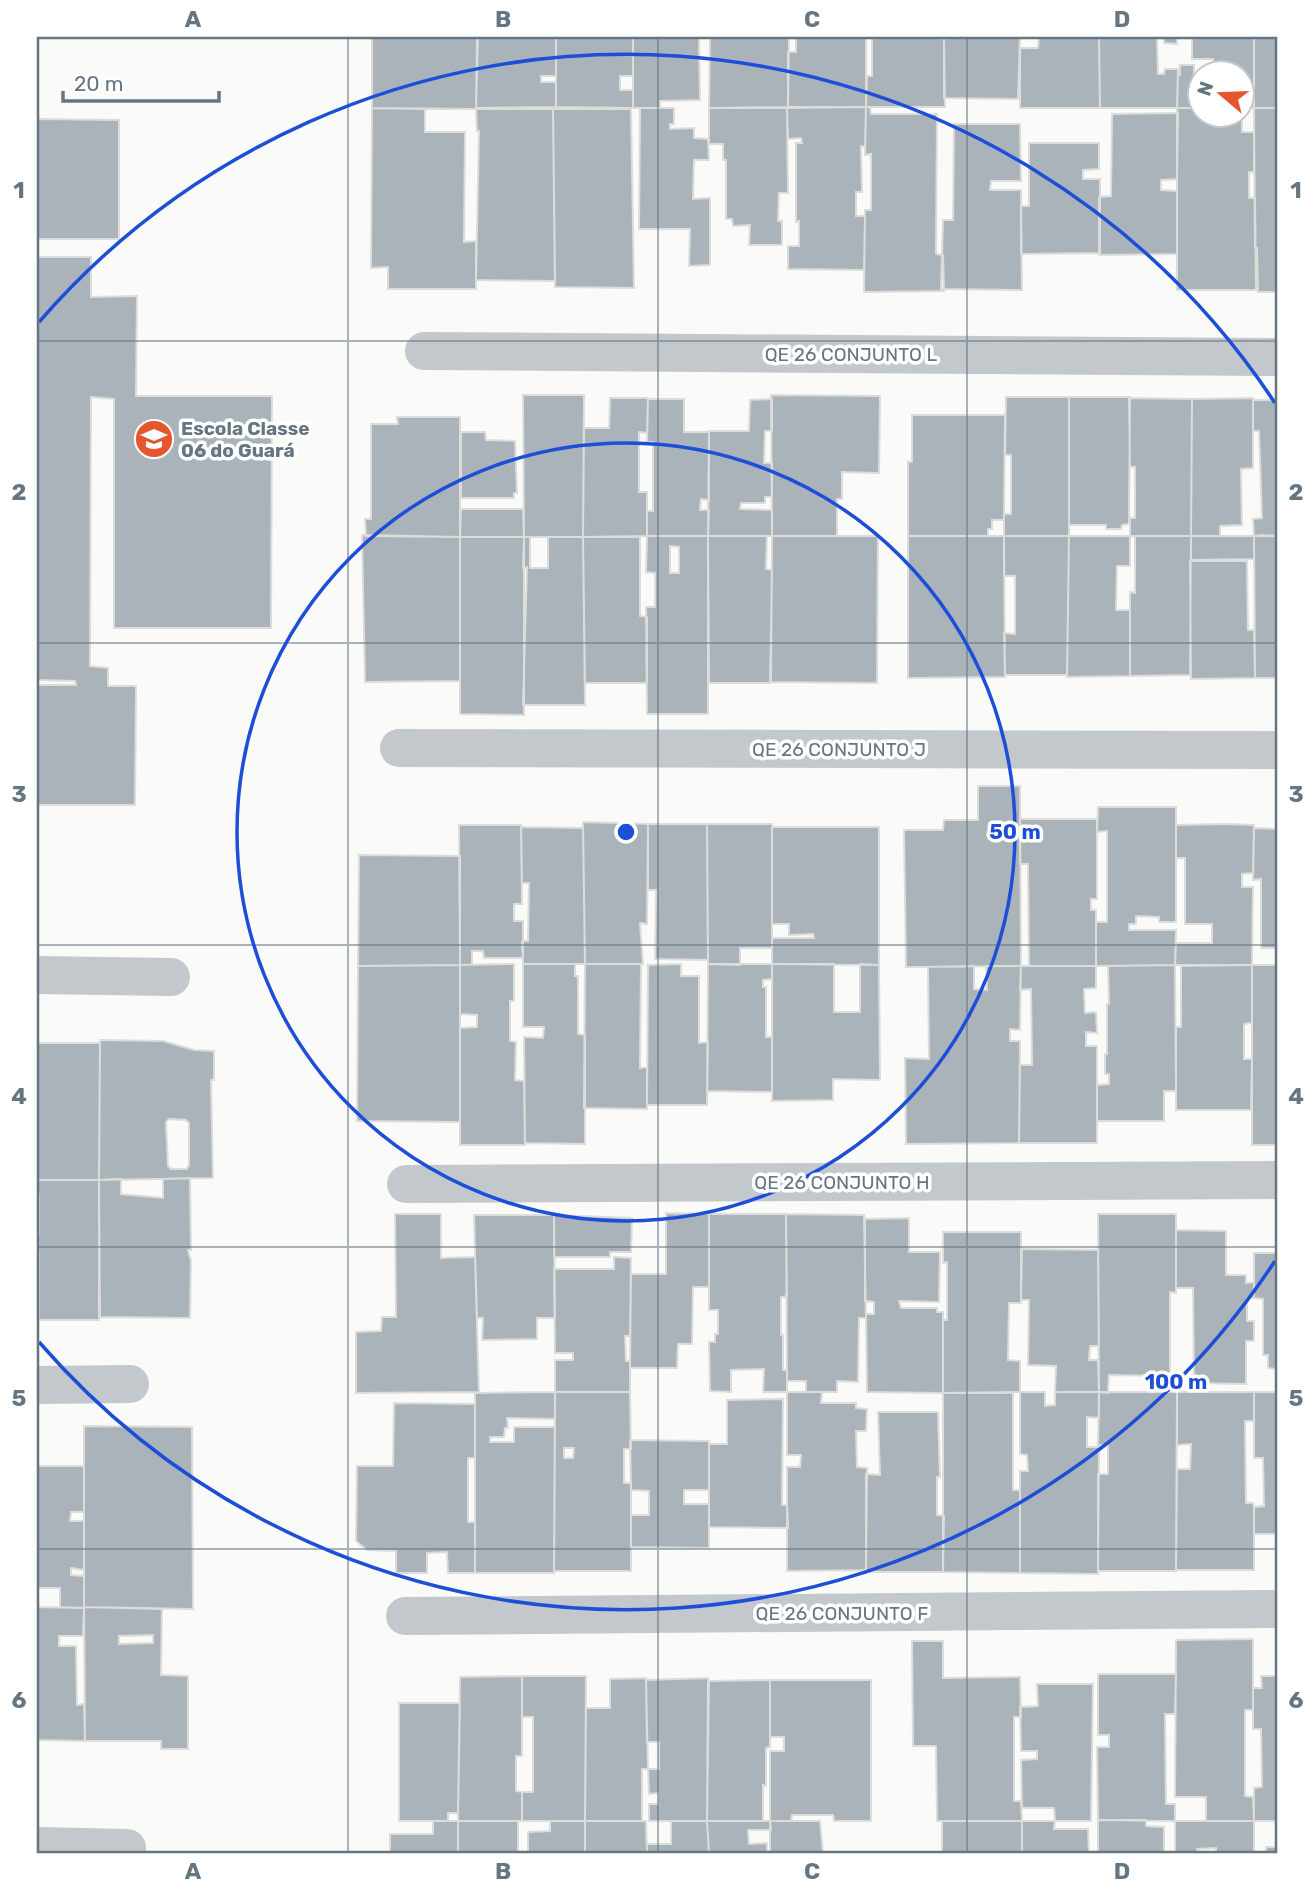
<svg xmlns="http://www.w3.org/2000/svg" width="1315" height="1890" font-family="Rubik,sans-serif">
	<rect width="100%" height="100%" fill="#fafaf8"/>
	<path fill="#aab3b9" stroke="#dcdcda" stroke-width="2" fill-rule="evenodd" d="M372,37H477L476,109L372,108Z
		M478,37H556V76H541V82H556V107L476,108Z
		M556,37H633V76H620V90H633V108L556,107Z
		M633,37H699L700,100L660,101V108H633Z
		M710,37H789L788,107L709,108Z
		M796,37H866V107H788V52H796Z
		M872,37H944L945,107H866L867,76H872Z
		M944,37H1020L1018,99L944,98Z
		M1039,37H1099L1100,108H1020V48H1038Z
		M1099,37H1157L1158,74H1164L1165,69H1178L1177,108H1100Z
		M1164,37H1177V44L1164,43Z
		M1192,37H1254V108H1242V74H1212L1213,59H1192Z
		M1254,37H1278V108H1254Z
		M1180,65H1194V75H1200V108H1177L1178,75H1180Z
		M866,107L865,147L861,146L862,192H856V216H865L864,270L788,269V246H799V221L796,222V143H802L801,138L788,139L787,108Z
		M866,107H870L871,114H937L936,254L943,255L944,291L864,292L865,210H871V154L865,155Z
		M372,108L425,109V132H465L464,242L476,241V289H388V267L371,268Z
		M640,108H674V124H670V129L694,128V138L708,139L709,160H694L693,199L710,198V265L689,266L690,229H639Z
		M709,108H787L788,193H779L778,221H782V245H749L750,225L733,226L732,219H726V160H723V144H709Z
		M1177,108H1200V116H1242V108V132H1254V172H1249V198H1255L1256,290H1177Z
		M1254,108H1278V292H1258L1257,248H1255Z
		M476,109H553L555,281L476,280L479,131H477Z
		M553,109H631L634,288L555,287Z
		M1178,113L1177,179L1161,180V190L1177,191V254L1099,255V197L1111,196L1112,114Z
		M37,119L119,120V239H37Z
		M954,124H1020L1021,181H991L990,190H1021L1022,290L941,289L943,220H953Z
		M1029,143H1099V169L1083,170V179H1100V253L1021,254V206H1029Z
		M37,257H91V297L137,296L136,396H272L271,628H114V399L91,397L90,666L108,668V686H136L135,805H37V685H76L75,681L37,680Z
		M523,395H584L583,537H524Z
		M771,395L880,396L879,473L842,472V499H837V536H772Z
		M1006,397H1069V536H1004V514H1011V455H1005Z
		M1069,397H1130L1129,524L1122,525L1121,529H1106V525H1069Z
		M610,398H648L647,433L639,432V492H647V536L583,537L584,428H609Z
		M1129,398L1192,399L1191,536H1130V518H1135V467H1130Z
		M1253,398V468L1241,469L1242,525L1220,526V536H1191L1192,399Z
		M648,399H684V432H709V500L701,499L700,510H709L708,536H647V511H653V442H647Z
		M772,399V431H765L764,463H772V497H765V503H741L740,509L772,510V536H708L709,431H749L750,400Z
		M1253,400H1278V536H1254L1253,519L1262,518L1259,431H1253Z
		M912,415H1005L1004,520H992V529H988V536H908V462H912Z
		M397,417H460V537L366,536L365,519H371V424H398Z
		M461,432H485L486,440L515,441L517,493H514V498H461Z
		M461,509H523L524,537H460Z
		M362,535L460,537V681L365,682Z
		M1261,535L1278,536V678H1255L1254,536Z
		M647,536H708V714H647L646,607H655V573L646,572ZM670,546L679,547V573H670Z
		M708,536H767L766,569L772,570L770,683H709Z
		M772,536H878L877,683L771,682Z
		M908,536H1004L1005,677L908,678Z
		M1004,536H1069L1067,675H1005L1004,633L1015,634V576H1004Z
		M1069,536H1130V566H1117L1116,610H1130V676L1067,677Z
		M1135,536H1191L1190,675L1130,676V592L1135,593Z
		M1191,536H1254V559L1191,560Z
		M460,537H524V715L460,714Z
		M524,537H530V568H548V537H583L585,705H523L527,567L523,568Z
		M583,537H640V616L647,617V683H585Z
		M1190,561H1247L1248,630H1254L1255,678L1191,679Z
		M978,786H1020L1021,966L906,967L904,830H943L944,820H978Z
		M1098,807H1176V922H1159V917L1136,916V924H1129V930H1176L1175,965L1096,966V922H1107V831L1097,832Z
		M1020,819H1097V899H1091V910H1096V966H1029L1028,864H1020Z
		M583,822L648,824L647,924L640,923L643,964H585Z
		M648,824H707L708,960L655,959L656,890H648Z
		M707,824H772V948H740V965L708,964Z
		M1225,824L1254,825L1253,873L1242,874V887H1253L1252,965H1175L1176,943H1212V924H1185V858H1176V825Z
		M459,825H521L522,904H514V921H523V958H484L483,951H472V965H460Z
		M521,827L583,828L585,964H523L522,941H528L529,883H522Z
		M772,827H879V965L772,964V938H814L813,934L789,935V924H772Z
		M1254,828L1278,829V948H1261V879L1253,880Z
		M359,855L460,856V965L358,966Z
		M514,964V1001H510V1041L516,1042L515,1080L524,1081L525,1145H460V1028L477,1027V1015L460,1014V965Z
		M523,964H575V976H578V1034L585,1035V1144L525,1143L524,1037L543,1038L544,1027H523Z
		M585,964H641L640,1068L647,1067V1109L584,1108Z
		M681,964V976H699V1043L708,1042L707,1105H647L648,965Z
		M708,964H772V979L763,980V987H766V1037H772V1092L707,1091Z
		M772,964H834V1012H860V964L879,965L880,1080L833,1079V1100L772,1101Z
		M460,965V1122L357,1121L358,966Z
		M1175,965L1176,1091H1164V1121H1097V1085L1109,1084V1074H1105V1054H1107V1004H1109L1108,966Z
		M1252,965V1023L1244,1024V1059H1252L1251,1110H1176V1027H1181V966Z
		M1252,965H1278V1145H1252Z
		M974,966V989L987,990L986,966H1021L1020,1030L1010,1029V1041H1020L1019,1143L906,1144L905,1058L929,1059L928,967Z
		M1021,966H1096V988L1084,989L1085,1013L1096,1012L1097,1033L1086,1032V1046H1097V1143H1019L1020,1065H1032L1031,989L1020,990Z
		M100,1040L163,1041L194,1050L214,1051V1080H211L213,1178L99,1180ZM169,1119L186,1120L189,1123V1165L187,1169H171L168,1166L166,1122Z
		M37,1043H100L99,1180H38Z
		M37,1140H38V1180H37Z
		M190,1178L191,1250H188L191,1261L190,1318L100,1317L99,1180L121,1179V1194L163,1198V1179Z
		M37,1180L39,1197V1234L37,1235Z
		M38,1180H99V1320H39Z
		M666,1213L709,1214V1287H693L692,1344H678L677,1368H630L631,1274H666Z
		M395,1214H441V1258L475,1257L479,1392L356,1393V1332L381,1331L382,1317H396Z
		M709,1214H786L787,1296L781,1297V1335H783V1370H787V1392H763L764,1369L731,1370V1392L710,1391L709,1342H715V1334H718V1310H709Z
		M786,1214L864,1215L866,1318H859L858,1382L837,1381V1392H806V1381H787Z
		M1098,1214H1176V1293L1170,1292V1376L1109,1375L1108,1393L1099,1392Z
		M474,1215H554L555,1318H537V1339L482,1340L483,1318H477Z
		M554,1215L632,1218L631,1252H610V1257H554Z
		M909,1218V1252H940L939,1302L899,1301L901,1308H937V1312H943V1393L867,1392L866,1314H874V1302L865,1301V1219Z
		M1176,1230L1226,1231V1275H1246V1283L1254,1282V1298H1247V1321H1254V1341H1246V1384L1194,1383L1193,1288H1176Z
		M943,1232H1021V1303H1009L1008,1360L1020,1361V1392L943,1393V1320H947V1262L943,1263Z
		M1022,1249L1098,1250L1099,1346H1090L1089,1360H1098L1099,1392H1055L1056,1366L1028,1365L1029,1300H1021Z
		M37,1252H39V1319H37Z
		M1254,1253H1278V1377H1276V1369L1268,1368V1355H1263V1299L1254,1298Z
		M614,1257L631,1258L630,1336H625L626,1361H630V1392H555V1360H573V1353H555L554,1269H614Z
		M555,1392H630L631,1449H624V1483H631V1571H554ZM564,1448H574L573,1458H564Z
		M555,1392V1419L507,1418L508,1428H505L504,1437H490V1442H514V1427H555L554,1573H475V1393Z
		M787,1392H822L821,1403H856V1408L867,1409L866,1431H856L857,1467L867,1468L866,1570L787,1571V1467H800L801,1455H787Z
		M1020,1392H1045V1406L1055,1405V1392H1099V1418L1087,1417V1447H1099L1098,1574L1020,1573V1471H1028L1027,1455L1020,1454Z
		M1099,1392H1177L1176,1571H1098V1474H1108V1446L1098,1445Z
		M1177,1392H1254V1421H1245L1246,1503H1253L1254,1507V1570H1176L1177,1469H1190L1191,1444L1177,1445Z
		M1254,1392H1278V1534H1254V1507L1264,1506L1263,1458H1254Z
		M943,1393H1013V1490H1020V1573L943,1572Z
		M783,1399L782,1505H787L788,1528L709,1527V1444H727V1400Z
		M394,1403L475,1404V1458H468V1522H475V1573H448L447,1552L427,1553V1573H396V1551L367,1550L356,1541L357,1466H393Z
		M878,1412H938L940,1477H937V1515L944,1516L943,1572H866V1474L880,1475Z
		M84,1426L192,1427L193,1609L84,1607Z
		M630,1440L709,1441V1490H684V1504H709V1548L631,1547V1515H649V1491L631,1490Z
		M37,1466H84V1512H71L70,1521H84V1570L71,1568V1575L84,1576V1608L60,1607V1588H37Z
		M37,1607L84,1608L83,1636H59V1646H76L77,1705L84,1704L85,1741L37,1740Z
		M84,1607L162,1609L161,1675L188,1676V1749H161V1741H85ZM153,1635V1643L119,1644V1636Z
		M1253,1639V1710H1245V1796L1253,1797L1254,1821H1206V1797H1175L1176,1640Z
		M912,1641H943V1678L1020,1677L1021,1717H1014V1801H1021L1022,1821H937L936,1746H913Z
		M1098,1674H1176L1175,1714H1165L1166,1804H1175V1821L1098,1820L1097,1747H1109V1735H1098Z
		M522,1676V1756H516V1791L522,1792V1821H458L460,1677Z
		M522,1676H586L585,1821H522V1792H533V1717H522Z
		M1261,1676H1278V1821H1254V1788L1262,1787L1261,1729H1253V1688H1262Z
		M646,1678L648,1769H642V1821H585L586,1708H610V1679Z
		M708,1678L707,1821H649V1804H658V1793L649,1794L648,1769H659V1742H647L646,1680Z
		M770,1680H871V1821H834L833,1815H792L791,1821H770V1751H784V1737H770Z
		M770,1680V1747L766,1748V1786L763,1785V1821H707L709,1681Z
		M1037,1684H1093L1091,1821H1055L1054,1808H1022L1021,1760L1037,1759V1751H1021L1020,1707L1038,1706Z
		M399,1703H460L458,1813H448V1821H399Z
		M1098,1820H1146V1826L1164,1827V1853H1098Z
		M433,1821H458V1853H390V1834H433Z
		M458,1821H518V1853H458Z
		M550,1821H585V1853H528V1832L550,1831Z
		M585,1821H646L647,1853H585Z
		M671,1821H707L709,1853H647V1844H671Z
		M707,1821H770L771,1830H748L749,1844L767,1843V1853H709Z
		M770,1821H820L823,1853H770Z
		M942,1821H1022V1853H942Z
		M1022,1821H1055L1054,1829H1088L1089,1853H1022Z
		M1175,1821H1254V1853H1216V1848L1197,1849L1198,1853H1175Z
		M1266,1847H1278V1853H1266Z"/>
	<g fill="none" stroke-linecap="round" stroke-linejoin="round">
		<path stroke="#c3c8cc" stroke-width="38" d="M424,351L1278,357
			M399,748L1278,750
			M37,975L171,977
			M406,1184L1278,1180
			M37,1385L130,1384
			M405,1616L1278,1609
			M37,1846L127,1848"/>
	</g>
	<path fill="none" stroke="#657683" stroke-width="2" stroke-opacity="0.55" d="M348,37V1853M658,37V1853M967,37V1853M37,341H1278M37,643H1278M37,945H1278M37,1247H1278M37,1549H1278"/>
	<g fill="none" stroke="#1d4ed8" stroke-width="3.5">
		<circle cx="626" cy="832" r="389"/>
		<path d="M1275 1261A778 778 0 0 1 39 1342M39 322A778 778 0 0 1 1275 403"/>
	</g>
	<defs>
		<g id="school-disc" transform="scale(2.0125)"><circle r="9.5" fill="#e4572e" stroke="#fff"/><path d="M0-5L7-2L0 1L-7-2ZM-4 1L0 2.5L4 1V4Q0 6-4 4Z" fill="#fff"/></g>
	</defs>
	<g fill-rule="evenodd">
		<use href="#school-disc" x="154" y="439"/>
	</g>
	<g text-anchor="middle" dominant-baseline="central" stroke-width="7" stroke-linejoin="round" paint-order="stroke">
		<g font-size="19" fill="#657683" stroke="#fff">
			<text x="851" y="354">QE 26 CONJUNTO L</text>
			<text x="839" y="749">QE 26 CONJUNTO J</text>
			<text x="842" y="1182">QE 26 CONJUNTO H</text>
			<text x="842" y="1613">QE 26 CONJUNTO F</text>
		</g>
		<g font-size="19" font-weight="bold" fill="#657683" stroke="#fff" text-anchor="start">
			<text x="181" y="428">Escola Classe<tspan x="181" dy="22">06 do Guará</tspan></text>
		</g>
	</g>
	<circle cx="626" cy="832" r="10" fill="#1d4ed8" stroke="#fff" stroke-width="3.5"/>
	<g font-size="21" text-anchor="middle" font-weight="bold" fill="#1d4ed8" stroke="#fff" stroke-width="7" stroke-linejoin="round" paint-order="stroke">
		<text x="1015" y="839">50 m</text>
		<text x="1176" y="1389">100 m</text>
	</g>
	<rect width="1315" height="1890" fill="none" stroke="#ffffff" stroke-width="77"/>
	<g transform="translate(1221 94) rotate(289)"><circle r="33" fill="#ffffff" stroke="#c1c8cd" stroke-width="2"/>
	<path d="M0-5L12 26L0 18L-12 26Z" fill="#e4572e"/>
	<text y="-10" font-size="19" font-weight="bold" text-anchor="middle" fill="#657683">N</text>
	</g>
	<path d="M63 91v10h156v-10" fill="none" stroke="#657683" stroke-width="3.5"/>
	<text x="74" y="91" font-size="21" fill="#657683" stroke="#ffffff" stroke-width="5" paint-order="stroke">20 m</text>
	<rect x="38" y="38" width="1238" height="1814" fill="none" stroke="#657683" stroke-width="2.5"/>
	<g font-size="23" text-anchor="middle" font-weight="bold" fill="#657683">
		<text x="193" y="27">A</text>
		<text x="503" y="27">B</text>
		<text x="812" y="27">C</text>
		<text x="1122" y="27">D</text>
		<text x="19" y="198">1</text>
		<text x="1296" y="198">1</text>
		<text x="19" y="500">2</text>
		<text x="1296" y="500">2</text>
		<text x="19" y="802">3</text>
		<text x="1296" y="802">3</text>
		<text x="19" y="1104">4</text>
		<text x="1296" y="1104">4</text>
		<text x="19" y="1406">5</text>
		<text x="1296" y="1406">5</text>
		<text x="19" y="1708">6</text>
		<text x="1296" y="1708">6</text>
		<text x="193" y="1879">A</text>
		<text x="503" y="1879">B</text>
		<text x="812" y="1879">C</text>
		<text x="1122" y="1879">D</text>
	</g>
</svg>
